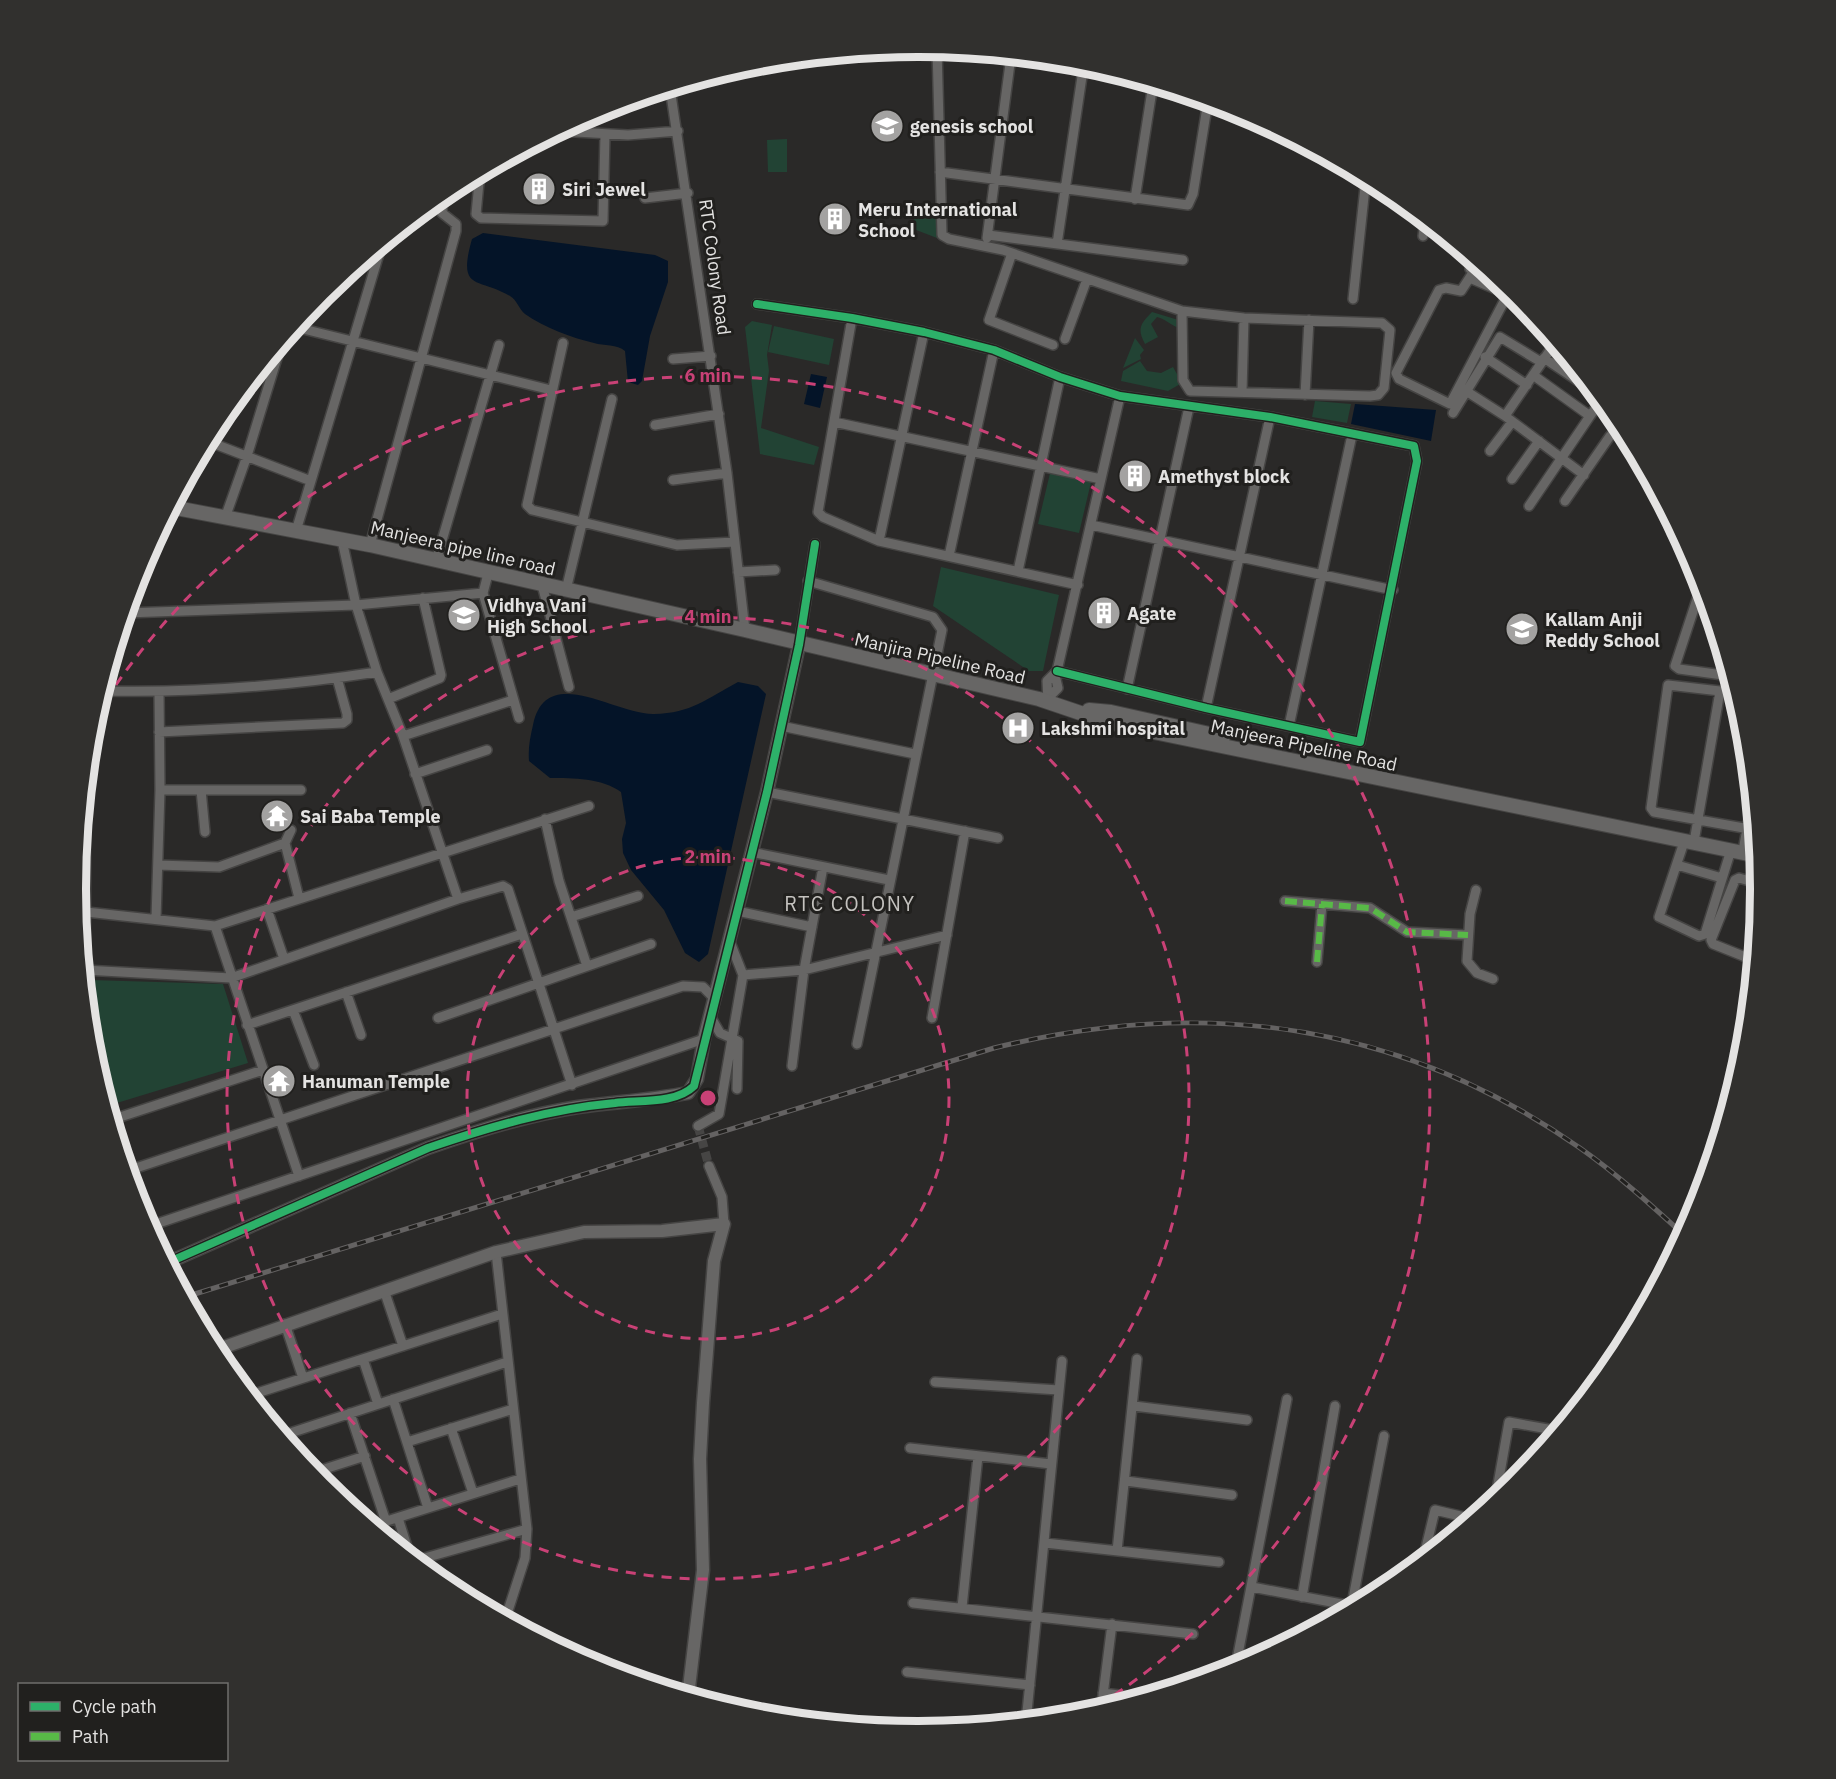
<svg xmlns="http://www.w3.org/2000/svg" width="1836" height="1779" font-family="'IBM Plex Sans',sans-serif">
	<rect width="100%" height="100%" fill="#2a2928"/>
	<path fill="#224334" d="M787,139V172H768L767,140Z
		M936,209L937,238L911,228L918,210Z
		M1152,312L1185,322L1184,330C1174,328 1168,320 1157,317L1151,324L1158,337L1145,344C1137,329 1140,324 1152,312Z
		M752,321L772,325L767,355L769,371L761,428L819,447L814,465L760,454L745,327Z
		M774,326L834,339L829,365L768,352Z
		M1135,338L1144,350L1140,355L1141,359L1123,368Z
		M1140,361L1147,371L1161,373L1173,367L1182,383L1168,391L1121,381L1123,371Z
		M1315,401L1351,404L1347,423L1312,417Z
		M1051,469L1092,478L1079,533L1038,524Z
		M941,567L1059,595L1043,671H1029L933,606Z
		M91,980L223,984L248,1063L107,1106L91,1054Z"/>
	<path fill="#041428" d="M483,233L655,255L668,261V282L650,336L642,381L638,385L628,382L625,351C617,344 604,346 594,343C572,338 543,327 525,314C519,309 517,300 510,296C478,277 457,292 472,239Z
		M811,374L827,377L820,408L804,404Z
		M1355,404L1436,410L1431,441L1351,424Z
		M738,682L758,686L766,694L708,954L699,962L685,953L664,910L631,870L623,853L622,839L626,823L621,792C602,778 573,778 550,778L529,761C528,748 530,738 533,725C546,662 615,715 654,714C692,713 706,699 738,682Z"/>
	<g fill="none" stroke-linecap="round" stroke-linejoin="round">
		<path stroke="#464544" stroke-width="9" stroke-dasharray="9 4.5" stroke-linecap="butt" d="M698,1126L709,1166"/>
		<g stroke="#454443" stroke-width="12">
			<path id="minor" d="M937,48L942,235L949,239L1003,250L1182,311L1244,318L1382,323L1390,330L1384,388L1378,395L1370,396L1190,391L1183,380L1182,311
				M670,88L727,473L745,630
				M558,131L628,135L678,131
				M480,172L476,214L481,218L603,221L605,134
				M940,172L1188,205L1193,194L1208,101
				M645,198L688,193
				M1135,199L1153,84
				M988,235L1183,260
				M1423,236L1425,220
				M987,238L1011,56
				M1057,244L1084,63
				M1012,253L989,320L1053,345
				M1470,269L1497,280
				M1474,271L1461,291L1446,288L1439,290L1396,373L1399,379L1450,404L1510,290
				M1470,278L1507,294
				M1353,299L1366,178
				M757,304L852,318L924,332L994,350L1060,377L1120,396L1270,417L1414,446L1417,461L1360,742L1206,708L1057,671
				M852,318L818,512L823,517L879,541L1078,585
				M295,327L551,390
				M1065,339L1087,279
				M563,343L527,505L532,510L677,545L735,542
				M1555,343L1505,416L1584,475
				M1485,357L1527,385
				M1544,358L1596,393L1597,406L1590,416
				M673,359L711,356
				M1466,391L1505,416
				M1242,392L1244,318
				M1305,395L1309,320
				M1453,413L1500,337L1541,362
				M834,422L1101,479
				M655,425L719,414
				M207,441L311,481
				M1490,451L1512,422
				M1637,460L1638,457
				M1512,479L1539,441
				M673,480L727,473
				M1565,501L1610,436
				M1529,506L1590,416L1533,375
				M225,518L247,456L282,342
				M1091,525L1393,590
				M296,531L382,244
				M1672,533L1675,526
				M342,540L356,605L377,672L403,736L458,899
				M879,541L924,332
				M370,545L456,231V224L442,213L443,194
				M949,556L994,350
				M436,561L499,345
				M1018,571L1060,377
				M738,572L775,570
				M808,581L933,617L942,630L857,1044
				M1702,584L1675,666L1679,669L1730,676
				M542,585L569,687
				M566,590L612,399
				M483,593L519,718
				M125,613L356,605L483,593L488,574
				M799,645L815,544
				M1127,689L1189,407
				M102,691C193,693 287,686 377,672
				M1720,691L1735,694
				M1049,697L1058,688L1055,675
				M388,699L440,678L441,675L423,598
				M1048,702L1047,681L1057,671L1120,396
				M1206,708L1270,417
				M781,726L915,754
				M1289,726L1352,435
				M159,732L343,723L347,720V714L337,678
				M403,736L513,700
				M415,774L487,750
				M160,790H301
				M201,790L205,832
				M767,792L998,838
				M545,819L559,881L587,966
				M291,830L285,843L299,898
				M1695,836L1698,819L1720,691L1668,685L1651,808L1654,812L1755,830
				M1684,842L1659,917L1699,936L1705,934L1731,850
				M1744,845L1752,801
				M751,852L889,880
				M158,865L219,867L285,843
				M1677,865L1722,878
				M1476,890L1470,914L1467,961L1477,973L1493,979
				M1285,901L1370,908L1407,932L1468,935
				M267,909L284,959
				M77,911L215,926L299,1176
				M737,911L812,927
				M571,917L638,896
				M156,919L160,790L159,692
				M215,926L589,806
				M730,942L743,975
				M1755,948L1748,958L1713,944L1711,940L1735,880L1739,878L1760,884
				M1317,962L1322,904
				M84,970L231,978L458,899L503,886L508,889L572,1085
				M346,992L361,1035
				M293,1010L314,1065
				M710,1016L720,1033L738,1041L737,1089
				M438,1018L651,944
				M932,1018L965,831
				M247,1025L522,934
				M792,1066L804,970L823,867
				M111,1120L263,1070
				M698,1126L719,1114L743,975L804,970L947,935
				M709,1166L722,1197L724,1224
				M127,1171L683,986L703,987L715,999
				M147,1227L704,1039
				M496,1252L527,1529L525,1558L505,1620
				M385,1293L403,1346
				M285,1324L303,1378
				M363,1359L378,1404
				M935,1382L1059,1390
				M248,1396L502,1314
				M393,1399L428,1508
				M1134,1406L1247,1420
				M350,1413L386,1522
				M451,1428L473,1493
				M281,1436L507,1362
				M407,1442L513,1409
				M910,1448L1051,1464
				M322,1470L330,1492
				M312,1473L365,1456
				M1126,1481L1232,1495
				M1495,1501L1509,1422L1559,1431
				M398,1518L411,1559
				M371,1526L520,1479
				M1045,1543L1219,1562
				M1117,1551L1137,1359
				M1423,1560L1435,1510L1473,1519
				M414,1561L527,1529
				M1252,1587L1352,1606
				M1302,1597L1335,1406
				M913,1603L1193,1634
				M962,1607L978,1456
				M1351,1609L1384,1436
				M1235,1670L1287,1399
				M907,1672L1030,1685
				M1103,1693L1143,1698
				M1101,1711L1112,1624
				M1026,1722L1062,1361"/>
		</g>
		<g stroke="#454443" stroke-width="15">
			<path id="tertiary" d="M84,801V981
				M167,1263L428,1148C477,1131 527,1115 578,1107C615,1102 651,1100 688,1093L697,1079L704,1039L767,792L799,645
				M213,1351L496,1252L584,1232L662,1231L724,1224L714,1261L703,1403L700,1459L703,1570L688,1696"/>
		</g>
		<g stroke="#454443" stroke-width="16">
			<path id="secondary" d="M171,507L370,545L745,630L1039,699L1110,723L1758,856
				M1089,710L1111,712L1223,737"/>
		</g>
		<use href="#minor" stroke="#676665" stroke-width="9"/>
		<use href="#tertiary" stroke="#676665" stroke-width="12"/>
		<use href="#secondary" stroke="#676665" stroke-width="14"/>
		<g stroke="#646262" stroke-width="5">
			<path id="rail" d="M185,1297L994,1048C1204,996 1400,1022 1580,1148C1617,1174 1651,1205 1684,1235"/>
		</g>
		<use href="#rail" stroke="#21201e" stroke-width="3" stroke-dasharray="9" stroke-linecap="butt"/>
		<path stroke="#58b947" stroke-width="6" stroke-dasharray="12 6" stroke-linecap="butt" d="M1285,901L1370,908L1407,932L1468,935
			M1317,962L1322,904"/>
		<g stroke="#21201e" stroke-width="11">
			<path id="cycleway" d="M757,304L852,318L924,332L994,350L1060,377L1120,396L1270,417L1414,446L1417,461L1360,742L1206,708L1057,671
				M167,1263L428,1148C489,1127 550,1109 615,1103C639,1100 676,1104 694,1086L767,792L799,645L815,544"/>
		</g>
		<use href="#cycleway" stroke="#2db169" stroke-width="8"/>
	</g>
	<g fill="none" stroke="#c94176" stroke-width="3" stroke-dasharray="10 8">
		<circle cx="708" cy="1098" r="241"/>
		<circle cx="708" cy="1098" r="481"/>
		<path d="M96 715A722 722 0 1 1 1085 1714"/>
	</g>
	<defs>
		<g id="school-disc" transform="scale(1.725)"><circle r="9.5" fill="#a3a2a1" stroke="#21201e"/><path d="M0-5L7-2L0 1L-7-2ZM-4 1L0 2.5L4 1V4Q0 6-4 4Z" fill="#fff"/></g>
		<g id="building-disc" transform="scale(1.725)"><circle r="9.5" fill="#a3a2a1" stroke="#21201e"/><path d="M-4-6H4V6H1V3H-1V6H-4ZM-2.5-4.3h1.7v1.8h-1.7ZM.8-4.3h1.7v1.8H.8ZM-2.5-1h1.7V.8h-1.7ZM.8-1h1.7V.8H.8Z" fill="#fff"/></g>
		<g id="hospital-disc" transform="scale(1.725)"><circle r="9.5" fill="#a3a2a1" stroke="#21201e"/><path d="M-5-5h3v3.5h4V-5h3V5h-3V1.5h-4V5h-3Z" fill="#fff"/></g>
		<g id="temple-disc" transform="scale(1.725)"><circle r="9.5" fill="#a3a2a1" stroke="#21201e"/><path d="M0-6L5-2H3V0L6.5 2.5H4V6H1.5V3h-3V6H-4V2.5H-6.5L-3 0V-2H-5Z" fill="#fff"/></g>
	</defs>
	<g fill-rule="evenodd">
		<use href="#school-disc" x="887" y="126"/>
		<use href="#building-disc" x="539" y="189"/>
		<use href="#building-disc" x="835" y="219"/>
		<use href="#building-disc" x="1135" y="476"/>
		<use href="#building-disc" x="1104" y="613"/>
		<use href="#school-disc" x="464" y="615"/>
		<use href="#school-disc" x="1522" y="629"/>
		<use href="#hospital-disc" x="1018" y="728"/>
		<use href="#temple-disc" x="277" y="816"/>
		<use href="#temple-disc" x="279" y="1081"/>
	</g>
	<g text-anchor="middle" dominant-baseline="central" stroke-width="6" stroke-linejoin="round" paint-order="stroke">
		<g font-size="18" font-weight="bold" fill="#e4e3e2" stroke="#21201e" text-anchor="start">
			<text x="910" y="126">genesis school</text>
			<text x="562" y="189">Siri Jewel</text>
			<text x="858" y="209">Meru International<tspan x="858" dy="21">School</tspan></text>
			<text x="1158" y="476">Amethyst block</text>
			<text x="487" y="605">Vidhya Vani<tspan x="487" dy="21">High School</tspan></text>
			<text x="1127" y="613">Agate</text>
			<text x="1545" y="619">Kallam Anji<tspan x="1545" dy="21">Reddy School</tspan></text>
			<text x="1041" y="728">Lakshmi hospital</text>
			<text x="300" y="816">Sai Baba Temple</text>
			<text x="302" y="1081">Hanuman Temple</text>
		</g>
		<g font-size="18" fill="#e4e3e2" stroke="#21201e">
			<text transform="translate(715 267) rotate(82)">RTC Colony Road</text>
			<text transform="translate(463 548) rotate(13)">Manjeera pipe line road</text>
			<text transform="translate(940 658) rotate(13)">Manjira Pipeline Road</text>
			<text transform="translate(1304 745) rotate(12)">Manjeera Pipeline Road</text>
		</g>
		<g font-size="20" letter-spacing="1.5" fill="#c4c2bf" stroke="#21201e">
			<text x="850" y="903">RTC COLONY</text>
		</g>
	</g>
	<path d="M0 0H1836V1779H0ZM86 889a832 832 0 1 1 1664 0a832 832 0 1 1-1664 0Z" fill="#31302e" fill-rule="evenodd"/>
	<path fill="none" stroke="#e4e3e2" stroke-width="8" d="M86 889a832 832 0 1 1 1664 0a832 832 0 1 1-1664 0Z"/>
	<circle cx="708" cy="1098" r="9" fill="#c94176" stroke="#21201e" stroke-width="3"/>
	<g font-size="18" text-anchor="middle" font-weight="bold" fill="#c94176" stroke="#21201e" stroke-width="6" stroke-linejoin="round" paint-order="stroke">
		<text x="708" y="382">6 min</text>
		<text x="708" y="623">4 min</text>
		<text x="708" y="863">2 min</text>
	</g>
	<rect x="18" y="1683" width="210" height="78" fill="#21201e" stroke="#6f6e6c" stroke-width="1.5"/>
	<rect x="30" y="1702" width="30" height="9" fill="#2db169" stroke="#6f6e6c" stroke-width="1.5"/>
	<text x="72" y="1713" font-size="18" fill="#e4e3e2">Cycle path</text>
	<rect x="30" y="1732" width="30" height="9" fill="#58b947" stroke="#6f6e6c" stroke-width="1.5"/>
	<text x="72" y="1743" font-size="18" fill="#e4e3e2">Path</text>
</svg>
